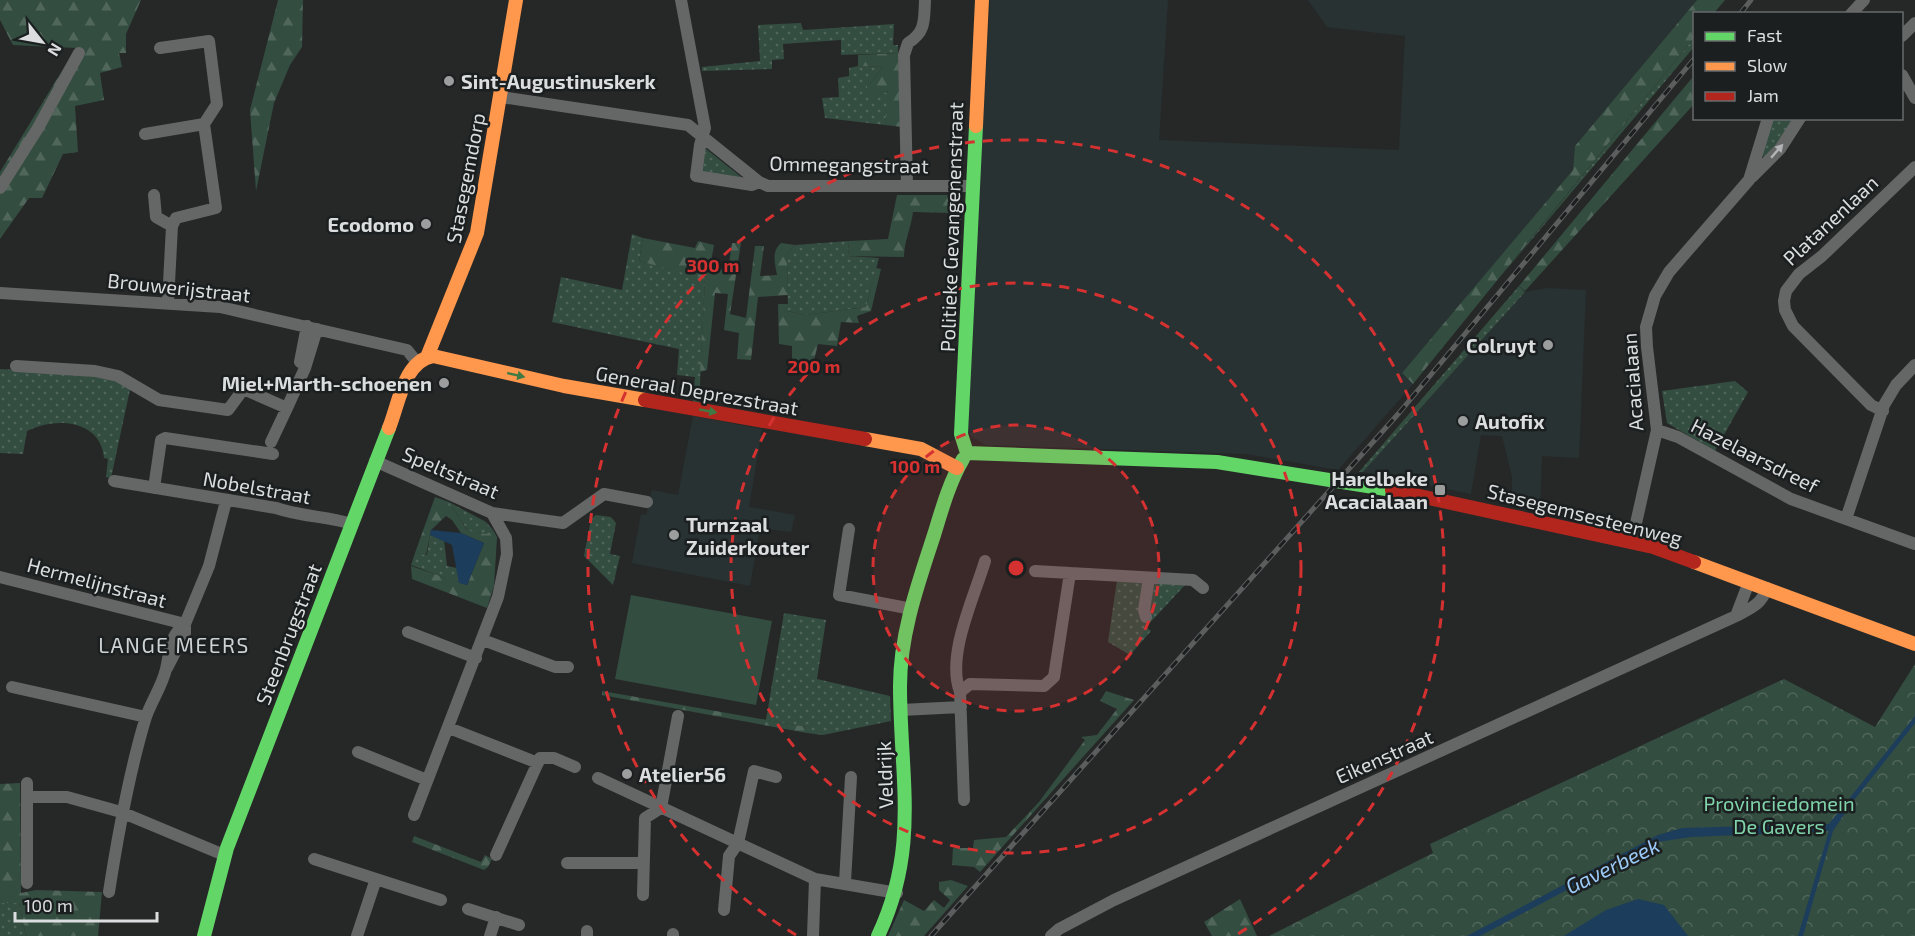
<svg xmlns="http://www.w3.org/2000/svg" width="1915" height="936" font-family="'Exo 2',sans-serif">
	<defs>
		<pattern id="grass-dots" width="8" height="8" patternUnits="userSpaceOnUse" patternTransform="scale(1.5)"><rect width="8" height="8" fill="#334d40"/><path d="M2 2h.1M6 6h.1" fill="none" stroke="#50665b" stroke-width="1.8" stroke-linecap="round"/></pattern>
		<pattern id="forest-firs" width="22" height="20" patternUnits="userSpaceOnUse" patternTransform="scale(1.5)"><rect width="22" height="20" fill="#334d40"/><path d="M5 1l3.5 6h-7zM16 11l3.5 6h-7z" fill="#50665b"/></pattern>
		<pattern id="park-crowns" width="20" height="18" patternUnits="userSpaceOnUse" patternTransform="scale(1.5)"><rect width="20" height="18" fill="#334d40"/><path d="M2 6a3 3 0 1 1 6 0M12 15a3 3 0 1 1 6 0" fill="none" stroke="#50665b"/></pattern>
	</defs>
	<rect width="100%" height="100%" fill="#262828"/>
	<path fill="#283233" d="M990,0H1168L1159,140L1399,150L1405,36L1327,27L1308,0H1697L1575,146L1573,170L1402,373L1413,384L1338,470L1246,454L986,445L972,437L965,429Z
		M1547,288L1586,290L1579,458L1542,456L1540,509L1512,503V477L1502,436L1481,435L1471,494L1363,472L1525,292Z
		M693,416L762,429L749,507L795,515L791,532L760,528L750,586L632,563L641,514L646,515L652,490L678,495Z"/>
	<path fill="url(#grass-dots)" d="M801,23L803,30L894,24L893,45H898V53L841,55V40L783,44L784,59L772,60V69L702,71V67L760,61L758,25Z
		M1694,38V47L1501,276Z
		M858,66L883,67L867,87V94L872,98L889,91L885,125L825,118L822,98L839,97L838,78L849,76V68Z
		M1773,119H1797L1766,158L1761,155Z
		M705,148L746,181L703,174L700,162Z
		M632,234L643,238L639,261L705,278L699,405L693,404L695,377L677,375L679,349L552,322L561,277L622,290Z
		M849,241L848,256L879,258L866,307L804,315L788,311L787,254L795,245Z
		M1519,286L1525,292L1363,472H1359Z
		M0,369L95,374L131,385L111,478L106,477L108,459L104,458C101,420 56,416 27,431L23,454L0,453Z
		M1735,381L1748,392L1715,451L1667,423L1662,391Z
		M449,502L486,522L493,530L486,534L468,531Z
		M596,515L611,517L616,523L610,554L620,556L613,585L584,556L591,519Z
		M430,535L444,540L447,566L457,568L459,583L411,565L415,553L427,555Z
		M1118,573L1186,584L1146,627L1151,631L1130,655L1108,642Z
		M784,613L826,620L817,679L890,696L891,721L823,735L807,733V727L766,720Z
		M0,903H19L26,936H0Z"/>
	<path fill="url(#forest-firs)" d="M0,0H141L126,34V53H119L122,67L100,73L104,100L75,106L78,152L63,154L42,198H29L0,239V172L76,48L13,45L0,20Z
		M278,0H303L302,47L290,65L274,103L256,191L250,110Z
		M1697,0H1725L1714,13L1694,14V38L1413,384L1402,373L1573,170L1575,146Z
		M898,53L902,127L885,125L888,91L872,99L867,94V87L883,67L858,66V55Z
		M1692,78L1694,104L1525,291L1519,286Z
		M897,195H962L960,234H952V213L913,212C911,228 904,242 904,257L848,256L849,241L888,239Z
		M643,238L695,248L698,241L714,245L710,267L728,271L732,243H741L730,314L746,318L755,246H764L760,276L777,275C775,263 771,252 781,243L795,245L787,254L788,295L758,297L751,360L737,359L739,333L724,330L728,294L715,293L707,370L700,372L705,279L639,261Z
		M876,268L881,269L871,311L857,316L859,323L841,322L837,346L818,344L813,364L792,362V346L779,344L778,304H788V311L804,315L866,307Z
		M435,497L449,502L467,530L486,534L493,530L497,537L494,586L487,608L412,579L411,566L467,585L484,543L461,533L452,520L446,516L431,530L426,555L415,553Z
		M602,691L807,727V733L602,695Z
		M1106,691L1134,700L980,872L974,867L952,865L953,848H973L974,840L1006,837L1039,802L1085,740L1081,737L1097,735L1117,709L1100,701Z
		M20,783L21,893L36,890L102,892L98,936H26L19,903H0V784Z
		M414,836L481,862L485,855L492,859L488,867L484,870L412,842Z
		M951,880L968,886L924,936H888L904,900L924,911L934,900L944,908L950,900L939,890V882Z
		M1240,899L1257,936H1212L1204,922Z"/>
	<path fill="url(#park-crowns)" d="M1915,664V936H1269L1433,853L1430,844L1784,679L1875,727Z"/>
	<path fill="#334d40" d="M631,595L772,621L756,705L615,679Z"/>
	<path fill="#1c3d5b" d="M431,530L461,533L484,543L467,585L459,583L452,545L430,535Z
		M1915,716V723L1851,804L1833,831L1803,936H1798L1829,831L1691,837L1657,842L1480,936H1467L1658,835L1682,828L1829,824Z
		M1638,899L1664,905L1688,936H1564L1606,910Z"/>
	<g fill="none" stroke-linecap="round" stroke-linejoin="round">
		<path stroke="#656666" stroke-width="12" d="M681,0L705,128L700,145L696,176L752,185L759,182
			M1851,14L1864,0
			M1902,36L1915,23
			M160,48L209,41L217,104L204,124L216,208L176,218L172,226L168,302
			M1902,75L1915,98
			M501,97L688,125L759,182L768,186H974
			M145,134L204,124
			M1752,177L1780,149L1800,118
			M907,186L904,55L908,43C926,32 924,20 925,0
			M0,188L38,128L79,53
			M154,195L156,217L172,226
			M0,293L220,307L407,350L416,361
			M300,362L307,326
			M16,366L95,371L118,376L159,400L228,410L242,391H248L287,408L305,368L317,329
			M1883,411L1871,405L1793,326L1785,310L1784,301L1786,291L1799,274L1822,256L1915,167
			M1657,430L1678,437L1791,499L1915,544
			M271,442L287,408
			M375,461L492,513L563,523L604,494L647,502
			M114,481L276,508C302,517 327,516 352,524
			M154,488L161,440L165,438L273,454
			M1846,519L1884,405L1896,385L1915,365
			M849,529L839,595L912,609
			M1632,541L1657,430L1647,347L1646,327L1655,296L1669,272L1749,180L1768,118
			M1035,571L1193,580L1203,588
			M0,577L185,624V633L167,668
			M1736,616L1749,582
			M1146,617L1144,610L1149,578
			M408,632L476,658
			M483,640L555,667H568
			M12,687L146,717
			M960,692L970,684L1044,686L1054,677L1070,573
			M901,710L961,707
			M449,728L538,763
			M358,752L427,780
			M598,778L815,879L897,893
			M27,783V883
			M27,797H67L121,812L224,855
			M964,800L960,692C946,655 974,598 985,561
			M414,815L498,597L507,554L506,538L492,513
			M496,855L540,758H554L575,767
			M314,859L441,900
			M567,863H643
			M845,882L851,777
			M109,892C118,834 128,777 145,720C150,703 162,687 166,669C170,652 169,636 185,624L209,566L226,501
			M643,895L645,818L661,808L678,716
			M468,909L519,925
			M724,910L729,856L738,843L754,771L776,777
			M357,936L376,879
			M490,936L496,917
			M587,936V931
			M673,936V934
			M813,936L815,879
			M1051,936L1059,929L1114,900L1736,616C1751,608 1761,605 1767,588"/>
		<path stroke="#63d668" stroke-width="14" d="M967,453L1217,462L1392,490
			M967,453L961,434L976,126
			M204,936L227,848L389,428
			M878,936C920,847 900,778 900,686C900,634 918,584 934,535C942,509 949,483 963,459"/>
		<path stroke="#ff974d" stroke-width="14" d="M976,126L982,0
			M427,357L477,233L516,0
			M389,428C399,403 404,361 433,356L564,386L645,400
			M865,439L921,449L957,468
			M1694,562L1915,644"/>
		<path stroke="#b3261e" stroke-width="14" d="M645,400L865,439
			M1392,490L1653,547L1694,562"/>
		<g stroke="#5c5e5e" stroke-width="5">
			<path id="rail" d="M1740,14L1751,0
				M931,936L1399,413L1694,59"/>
		</g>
		<use href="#rail" stroke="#1b1f20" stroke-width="3" stroke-dasharray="9" stroke-linecap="butt"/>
	</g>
	<defs><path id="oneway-solid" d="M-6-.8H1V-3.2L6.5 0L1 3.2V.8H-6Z" transform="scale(1.5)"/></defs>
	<use fill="#b2b3b4" href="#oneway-solid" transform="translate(1777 151) rotate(-49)"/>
	<g fill="#3f7a44">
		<use href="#oneway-solid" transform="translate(516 375) rotate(13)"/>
		<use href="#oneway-solid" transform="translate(708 411) rotate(10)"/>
	</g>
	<circle cx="1016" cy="568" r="143" fill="#d63131" fill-opacity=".12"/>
	<g fill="none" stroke="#d63131" stroke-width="3" stroke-dasharray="10 8">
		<circle cx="1016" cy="568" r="143"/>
		<circle cx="1016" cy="568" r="285"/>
		<path d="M796 935A428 428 0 1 1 1236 935"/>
	</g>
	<g fill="#9c9e9e" stroke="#1b1f20" stroke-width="2">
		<circle cx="449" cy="81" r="6"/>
		<circle cx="426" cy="224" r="6"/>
		<circle cx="1548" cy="345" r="6"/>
		<circle cx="444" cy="383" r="6"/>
		<circle cx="1463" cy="421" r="6"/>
		<rect x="1434" y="484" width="12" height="12" rx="3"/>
		<circle cx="674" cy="535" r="6"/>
		<circle cx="627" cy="774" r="6"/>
	</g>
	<g text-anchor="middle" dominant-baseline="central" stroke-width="5" stroke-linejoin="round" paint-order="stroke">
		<g font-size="20" font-weight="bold" fill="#dbddde" stroke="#1b1f20" text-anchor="start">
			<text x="461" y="81">Sint-Augustinuskerk</text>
			<text x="414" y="224" text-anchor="end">Ecodomo</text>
			<text x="1536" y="345" text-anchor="end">Colruyt</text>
			<text x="432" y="383" text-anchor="end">Miel+Marth-schoenen</text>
			<text x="1475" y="421">Autofix</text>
			<text x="1428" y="478" text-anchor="end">Harelbeke<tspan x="1428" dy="23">Acacialaan</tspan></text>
			<text x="686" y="524">Turnzaal<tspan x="686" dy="23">Zuiderkouter</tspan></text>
			<text x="639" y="774">Atelier56</text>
		</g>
		<g font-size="20" fill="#dbddde" stroke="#1b1f20">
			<text transform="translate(849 164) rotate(1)">Ommegangstraat</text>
			<text transform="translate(465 178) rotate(-79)">Stasegemdorp</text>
			<text transform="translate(1830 220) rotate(-43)">Platanenlaan</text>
			<text transform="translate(951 227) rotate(-88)">Politieke Gevangenenstraat</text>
			<text transform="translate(179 287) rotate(6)">Brouwerijstraat</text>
			<text transform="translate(1632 382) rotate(-94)">Acacialaan</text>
			<text transform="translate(697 390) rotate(10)">Generaal Deprezstraat</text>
			<text transform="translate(1755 455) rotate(27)">Hazelaarsdreef</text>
			<text transform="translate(451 472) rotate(23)">Speltstraat</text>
			<text transform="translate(257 487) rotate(10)">Nobelstraat</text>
			<text transform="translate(1585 514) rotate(14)">Stasegemsesteenweg</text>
			<text transform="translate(97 582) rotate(15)">Hermelijnstraat</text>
			<text transform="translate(288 634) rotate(-69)">Steenbrugstraat</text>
			<text transform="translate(1384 756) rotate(-24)">Eikenstraat</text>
			<text transform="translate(884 775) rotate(-92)">Veldrijk</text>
		</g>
		<g font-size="20" fill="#80d4ab" stroke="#1b1f20">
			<text x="1779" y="803">Provinciedomein<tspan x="1779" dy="23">De Gavers</tspan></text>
		</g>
		<g font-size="21" letter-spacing="1.5" fill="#cdd3d4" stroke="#1b1f20">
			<text x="174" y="644">LANGE MEERS</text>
		</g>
		<g font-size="21" font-style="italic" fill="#9ccaf7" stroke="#1b1f20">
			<text transform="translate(1612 865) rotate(-26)">Gaverbeek</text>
		</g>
	</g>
	<circle cx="1016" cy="568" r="9" fill="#d63131" stroke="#1b1f20" stroke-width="3"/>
	<g font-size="18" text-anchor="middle" font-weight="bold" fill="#d63131" stroke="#1b1f20" stroke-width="5" stroke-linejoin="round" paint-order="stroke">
		<text x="713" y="272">300 m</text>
		<text x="814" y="373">200 m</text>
		<text x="915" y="473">100 m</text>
	</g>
	<rect x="1693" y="12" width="210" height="108" fill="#1b1f20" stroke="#686b6c" stroke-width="1.5"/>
	<rect x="1705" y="32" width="30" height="9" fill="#63d668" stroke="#686b6c" stroke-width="1.5"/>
	<text x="1747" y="42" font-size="18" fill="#dbddde">Fast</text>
	<rect x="1705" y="62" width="30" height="9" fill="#ff974d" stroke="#686b6c" stroke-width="1.5"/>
	<text x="1747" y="72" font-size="18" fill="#dbddde">Slow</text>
	<rect x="1705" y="92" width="30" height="9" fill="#b3261e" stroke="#686b6c" stroke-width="1.5"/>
	<text x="1747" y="102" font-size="18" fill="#dbddde">Jam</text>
	<g transform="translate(42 42) rotate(121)" stroke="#1b1f20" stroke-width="4.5" paint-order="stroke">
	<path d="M0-4.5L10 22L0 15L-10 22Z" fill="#dbddde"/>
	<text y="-9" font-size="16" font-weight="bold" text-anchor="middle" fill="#dbddde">N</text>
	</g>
	<path d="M15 912v9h142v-9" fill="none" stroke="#dbddde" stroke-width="3"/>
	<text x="24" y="912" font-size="18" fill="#dbddde" stroke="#1b1f20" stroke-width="4.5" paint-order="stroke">100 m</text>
</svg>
